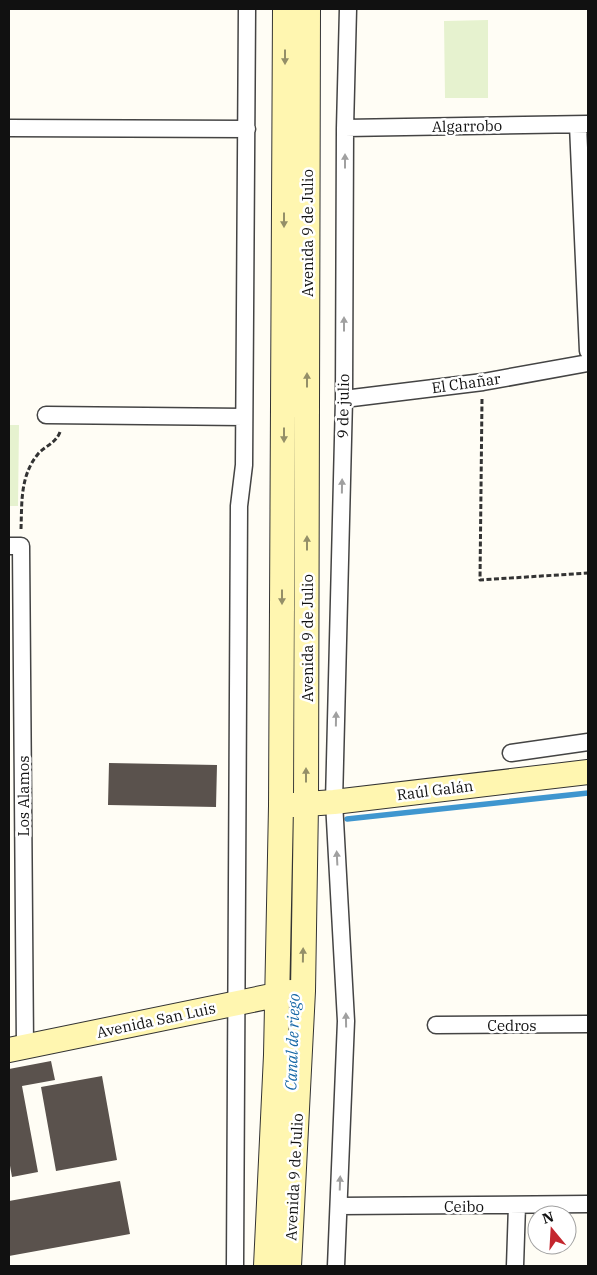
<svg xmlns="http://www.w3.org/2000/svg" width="597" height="1275" font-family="'IBM Plex Serif',serif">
	<rect width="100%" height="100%" fill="#fffdf5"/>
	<path fill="#e6f2cf" d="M488,20V98H445L444,21Z
		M9,425H19L18,506H9Z"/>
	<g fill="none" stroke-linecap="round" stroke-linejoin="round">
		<path stroke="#3f96cf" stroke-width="5.5" d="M347,819L588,793"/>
	</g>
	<path fill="#5a524d" d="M109,763L217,765L216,807L108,805Z
		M51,1061L55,1080L22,1086L38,1172L12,1177L9,1160V1069Z
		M102,1076L117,1160L56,1171L41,1087Z
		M120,1181L130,1234L9,1256V1201Z"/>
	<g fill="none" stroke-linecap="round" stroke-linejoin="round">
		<g stroke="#444" stroke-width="19">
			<path id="street" d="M578,125L588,351
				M9,128L247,129
				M345,128L588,124
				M344,399L483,382L588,363
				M46,415L244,417
				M9,546H21L25,1047
				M511,753L588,742
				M436,1025L588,1024
				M339,1206L588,1204
				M235,1266L239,506L244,465L247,9
				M336,1266L346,1021L334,802L344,399L345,128L348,9
				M515,1266L517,1205"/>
		</g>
		<g stroke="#333" stroke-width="26">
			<path id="secondary" d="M292,805L334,802L588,772
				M9,1050L291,992
				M266,1266L276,1055L281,806L285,9
				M289,1266L303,991L306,804L308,9"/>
		</g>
		<path stroke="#333" stroke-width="3" stroke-dasharray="5 2.5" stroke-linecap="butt" d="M482,399L480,580L588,573
			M21,529C22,502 20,476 38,454C45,446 56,443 60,432"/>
		<use href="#street" stroke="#fff" stroke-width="16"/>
		<use href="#secondary" stroke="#fff6b0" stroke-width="24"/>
	</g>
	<defs><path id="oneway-solid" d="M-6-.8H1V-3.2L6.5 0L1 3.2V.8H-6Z" transform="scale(1.25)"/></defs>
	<g fill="#948f68">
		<use href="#oneway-solid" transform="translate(285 57) rotate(90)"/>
		<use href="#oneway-solid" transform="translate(284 220) rotate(90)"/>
		<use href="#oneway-solid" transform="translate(307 380) rotate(-90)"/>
		<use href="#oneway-solid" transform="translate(284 435) rotate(90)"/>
		<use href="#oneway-solid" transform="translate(307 543) rotate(-90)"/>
		<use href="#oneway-solid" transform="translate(282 597) rotate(90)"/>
		<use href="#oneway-solid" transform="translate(306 775) rotate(-90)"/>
		<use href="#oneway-solid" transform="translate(303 955) rotate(-89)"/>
	</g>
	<g fill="#a0a0a0">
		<use href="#oneway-solid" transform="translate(345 161) rotate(-90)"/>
		<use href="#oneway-solid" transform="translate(344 324) rotate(-90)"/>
		<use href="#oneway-solid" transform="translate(342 486) rotate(-89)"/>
		<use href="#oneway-solid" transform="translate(336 719) rotate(-89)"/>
		<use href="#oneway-solid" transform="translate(337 858) rotate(-93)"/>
		<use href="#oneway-solid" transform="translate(346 1020) rotate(-91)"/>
		<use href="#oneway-solid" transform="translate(340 1183) rotate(-88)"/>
	</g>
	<g text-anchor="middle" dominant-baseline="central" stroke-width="5" stroke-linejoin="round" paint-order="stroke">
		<g font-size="15" fill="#111" stroke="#fff">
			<text transform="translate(467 126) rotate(-1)">Algarrobo</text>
			<text transform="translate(307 233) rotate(-90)">Avenida 9 de Julio</text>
			<text transform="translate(466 383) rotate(-8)">El Chañar</text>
			<text transform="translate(343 406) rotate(-89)">9 de julio</text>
			<text transform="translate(307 638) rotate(-90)">Avenida 9 de Julio</text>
			<text transform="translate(435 790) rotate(-7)">Raúl Galán</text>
			<text transform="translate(23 796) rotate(-90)">Los Alamos</text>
			<text transform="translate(156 1020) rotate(-12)">Avenida San Luis</text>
			<text x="512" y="1025">Cedros</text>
			<text transform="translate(294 1177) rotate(-87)">Avenida 9 de Julio</text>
			<text x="464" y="1206">Ceibo</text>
		</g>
		<g font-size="16" font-style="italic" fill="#1768a6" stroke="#fff">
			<text transform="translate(292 1042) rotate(-88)">Canal de riego</text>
		</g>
	</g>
	<rect width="597" height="1275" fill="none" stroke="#111111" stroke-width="20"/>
	<g transform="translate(552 1230) rotate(342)"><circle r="24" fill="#ffffff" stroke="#a0a0a0"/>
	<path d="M0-4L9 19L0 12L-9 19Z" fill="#c4262e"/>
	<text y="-8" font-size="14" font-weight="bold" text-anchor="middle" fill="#111111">N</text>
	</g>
</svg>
